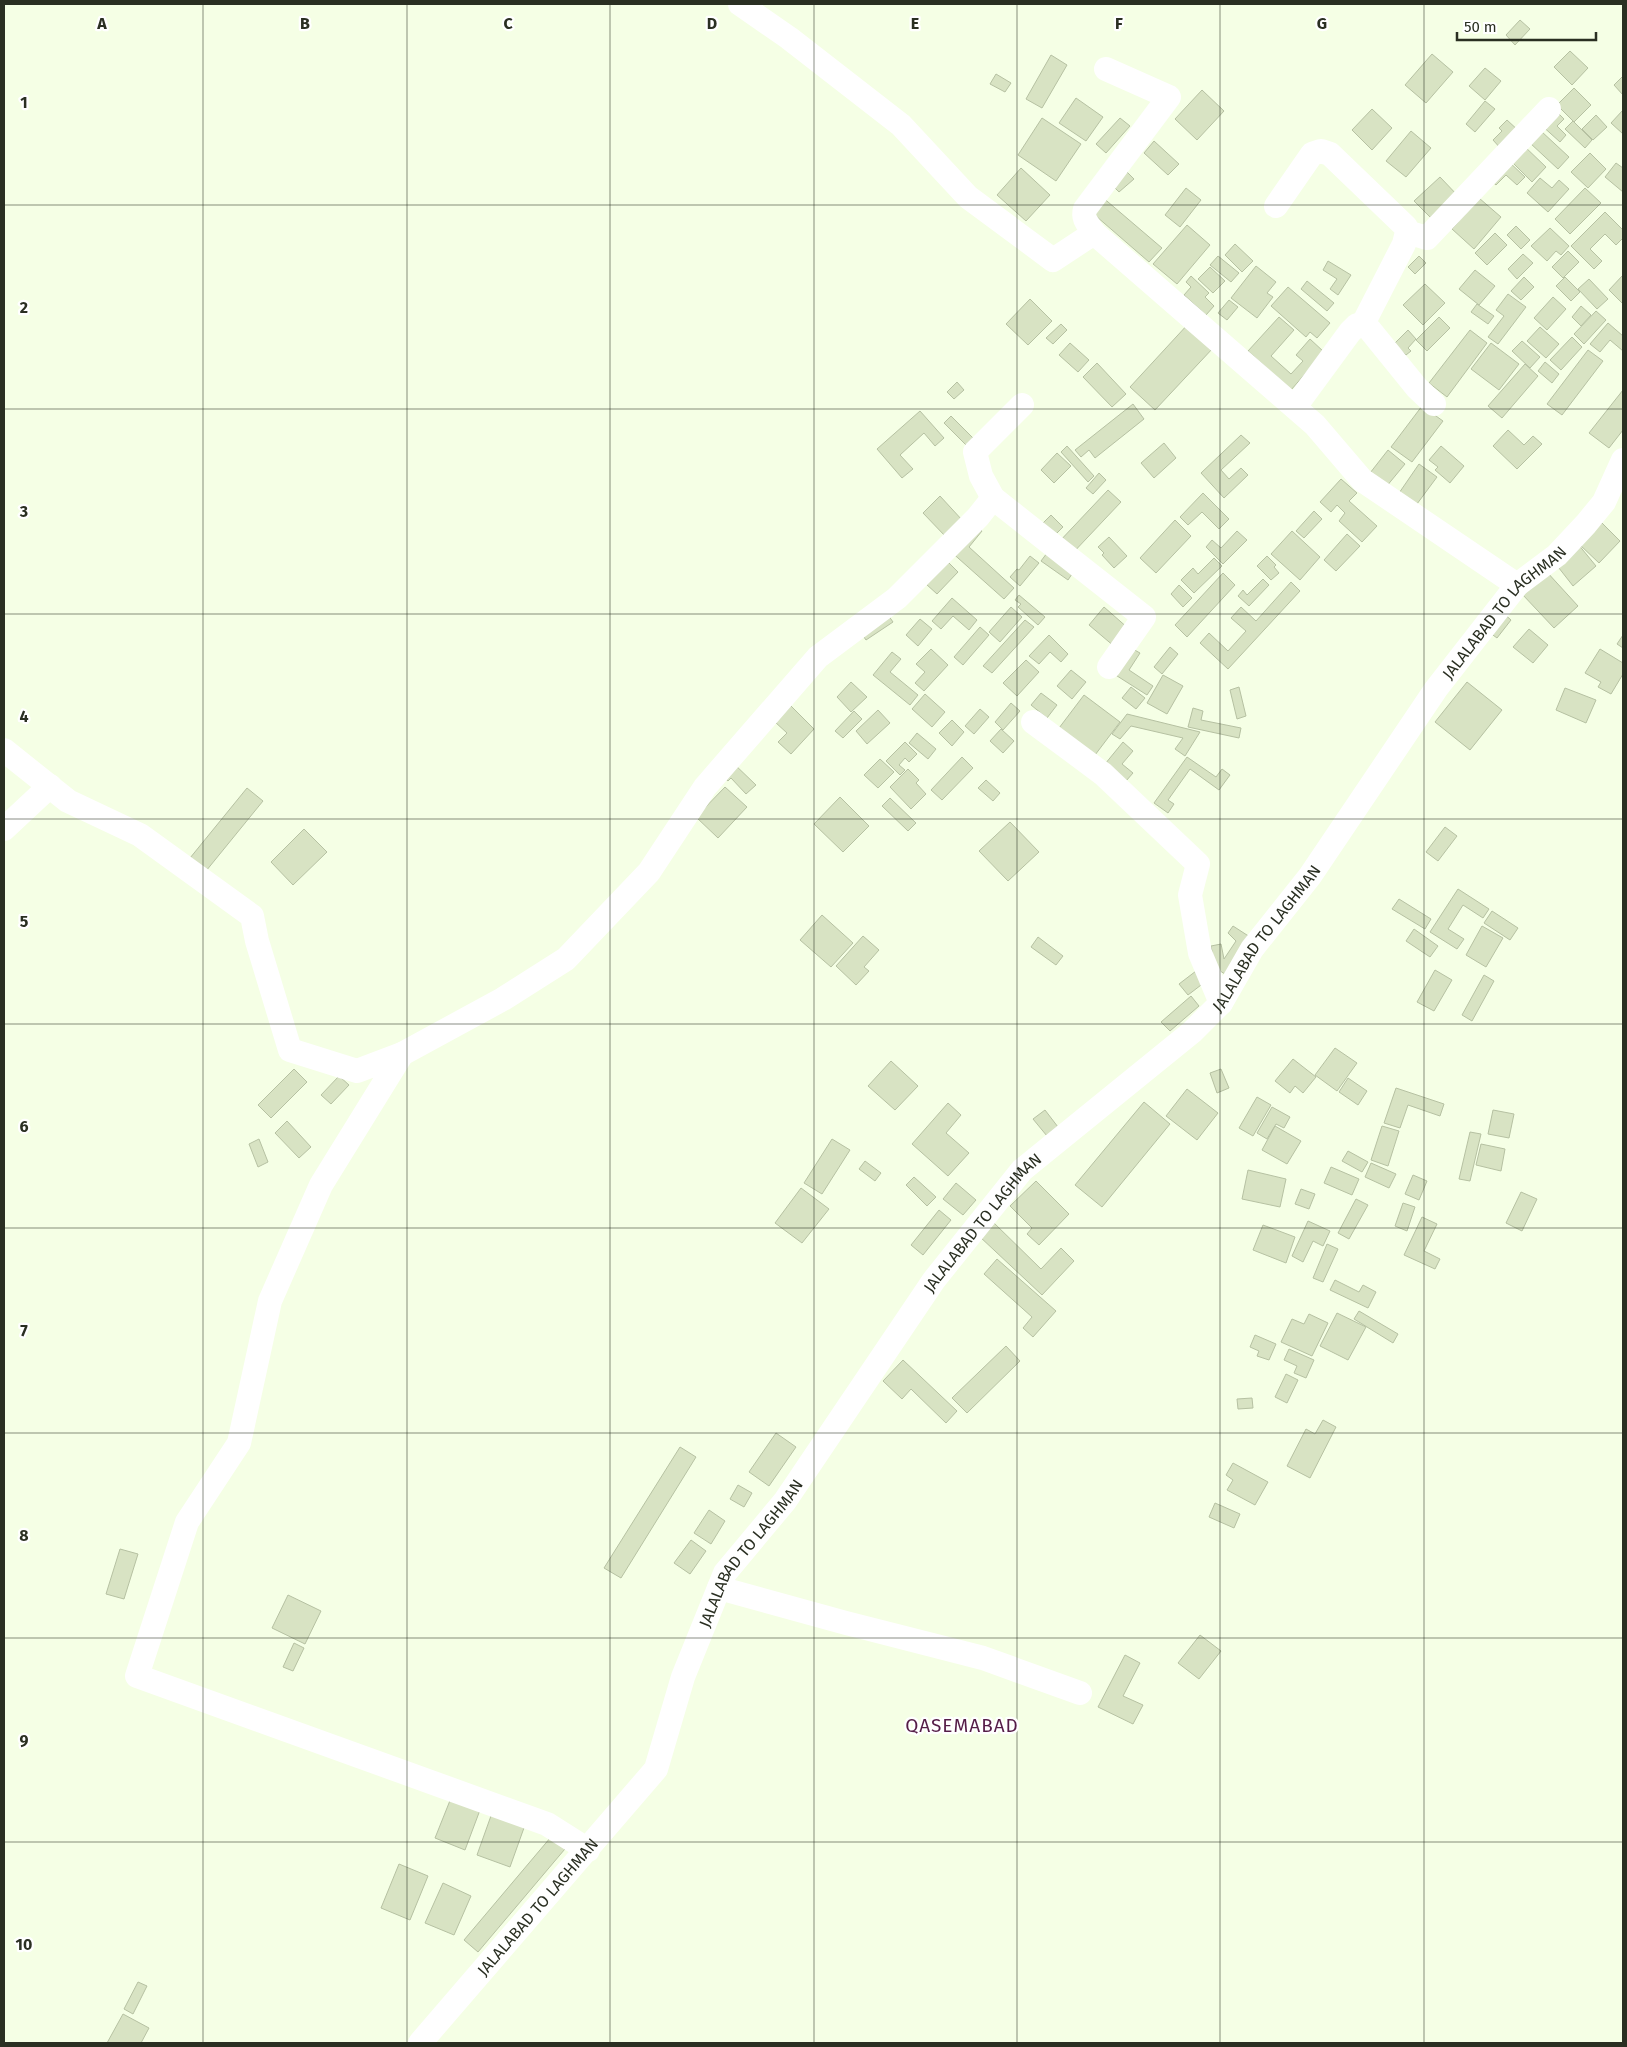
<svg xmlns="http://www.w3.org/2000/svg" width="1627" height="2047" font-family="'Fira Sans',sans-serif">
	<rect width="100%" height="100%" fill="#f5ffe5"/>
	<path fill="#d8e3c3" stroke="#b6c1a2" d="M1520,20L1530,29L1515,45L1506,35Z
		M1570,51L1588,68L1572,85L1554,67Z
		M1432,54L1453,72L1426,103L1405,85Z
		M1051,55L1067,65L1042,108L1026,99Z
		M1485,68L1501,81L1485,100L1469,86Z
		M996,74L1011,83L1005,92L990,84Z
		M1623,76V95L1614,85Z
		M1574,88L1591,105L1574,122L1557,105Z
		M1202,90L1224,111L1197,140L1175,119Z
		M1076,98L1103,117L1086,141L1059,123Z
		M1485,101L1495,109L1475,132L1466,124Z
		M1372,109L1392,128L1372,150L1352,130Z
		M1554,109L1564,119L1557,126L1566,135L1560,142L1540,124Z
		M1623,110V134L1611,123Z
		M1596,115L1607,127L1593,140L1582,129Z
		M1042,118L1081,144L1056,181L1018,155Z
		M1120,118L1130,126L1106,153L1096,144Z
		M1507,120L1520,132L1502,150L1493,140L1502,131L1499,128Z
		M1573,121L1592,140L1585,148L1565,129Z
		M1411,131L1431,148L1406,177L1386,161Z
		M1541,131L1569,157L1558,169L1530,143Z
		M1154,141L1179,164L1168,175L1144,153Z
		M1522,144L1546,167L1532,182L1509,159Z
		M1590,153L1606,169L1588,188L1571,172Z
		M1506,159L1525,177L1517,185L1506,175L1496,185L1488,178Z
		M1616,163L1623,168V192L1605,177Z
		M1021,168L1050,195L1026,221L997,195Z
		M1125,170L1134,179L1119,192L1110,183Z
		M1440,177L1460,198L1435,222L1414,201Z
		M1540,178L1552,188L1559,180L1569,189L1548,212L1527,193Z
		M1186,188L1201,200L1180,227L1165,215Z
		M1585,188L1601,203L1570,234L1555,219Z
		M1101,196L1162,248L1149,262L1089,210Z
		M1479,198L1501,217L1474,249L1452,229Z
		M1605,212L1623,230V238L1616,245L1605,234L1590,249L1602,261L1594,269L1571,246Z
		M1187,225L1210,245L1177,284L1153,264Z
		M1516,226L1530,240L1521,249L1507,235Z
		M1550,228L1569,246L1561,255L1556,251L1547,261L1531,246Z
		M1495,233L1507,245L1487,265L1475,253Z
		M1235,244L1253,261L1242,272L1225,255Z
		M1568,251L1579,262L1563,278L1552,267Z
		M1523,254L1533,263L1517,279L1508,269Z
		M1218,256L1239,273L1231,282L1210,265Z
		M1419,256L1426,263L1415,274L1408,267Z
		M1328,261L1351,275L1338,295L1330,289L1337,279L1323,270Z
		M1256,266L1276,282L1267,293L1273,297L1257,318L1231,298Z
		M1210,267L1225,281L1213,293L1198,279Z
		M1475,270L1495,286L1479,305L1459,289Z
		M1623,275V303H1622L1609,290Z
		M1191,276L1209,293L1205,297L1214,306L1206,315L1184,295L1191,287L1186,282Z
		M1524,277L1534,287L1521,300L1511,291Z
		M1565,277L1580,292L1571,301L1556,286Z
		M1589,279L1608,299L1597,309L1578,289Z
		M1307,281L1334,303L1327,311L1301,289Z
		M1425,284L1445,303L1423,325L1403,305Z
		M1288,287L1330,323L1317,338L1310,332L1306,337L1271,306Z
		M1508,294L1526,307L1498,344L1488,337L1504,316L1496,310Z
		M1553,297L1566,309L1547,330L1534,318Z
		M1030,299L1052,321L1028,345L1006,324Z
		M1229,300L1238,307L1227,320L1218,313Z
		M1477,304L1494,316L1488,324L1471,312Z
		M1581,306L1591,315L1581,326L1572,317Z
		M1596,311L1606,320L1584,344L1574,334Z
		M1279,317L1294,330L1271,356L1291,374L1303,361L1296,355L1310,339L1324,352L1291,390L1248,351Z
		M1439,317L1450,328L1427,351L1416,340Z
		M1189,323L1214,347L1155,410L1130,387Z
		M1608,323L1623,336V351L1610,340L1600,352L1590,344Z
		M1061,324L1067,330L1053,344L1046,338Z
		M1540,327L1559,344L1546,358L1527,341Z
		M1408,330L1416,339L1408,348L1411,351L1406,355L1394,344Z
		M1470,330L1487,343L1447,397L1429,383Z
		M1572,337L1582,347L1561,370L1550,360Z
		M1522,341L1540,357L1530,368L1512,351Z
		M1070,343L1089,360L1078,372L1059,355Z
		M1491,343L1519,364L1499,390L1471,369Z
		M1588,350L1603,361L1562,415L1547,404Z
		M1545,362L1559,374L1552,383L1538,371Z
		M1097,363L1126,394L1112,407L1083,377Z
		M1525,364L1538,376L1502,418L1488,406Z
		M957,382L964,390L954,399L947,392Z
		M1623,390V430L1609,448L1589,433Z
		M1133,404L1144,419L1095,458L1089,450L1081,457L1075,450Z
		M1422,406L1443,421L1412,462L1391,447Z
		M920,411L944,438L935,446L924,433L900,455L913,469L902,478L877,449Z
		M951,416L975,440L968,447L944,423Z
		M1508,430L1524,445L1533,436L1542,444L1517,469L1493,446Z
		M1241,435L1250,443L1221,470L1229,479L1241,468L1248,475L1224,498L1201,473Z
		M1164,443L1176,458L1154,478L1141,463Z
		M1067,446L1094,476L1088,482L1061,452Z
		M1441,446L1464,466L1450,483L1435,470L1438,467L1429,460Z
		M1388,450L1405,464L1386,487L1370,473Z
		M1057,453L1071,466L1054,483L1041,470Z
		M1419,464L1437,477L1414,508L1397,496Z
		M1099,473L1106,480L1093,494L1086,488Z
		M1341,479L1357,493L1349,501L1377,526L1362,542L1339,521L1345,513L1337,505L1331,512L1320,502Z
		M1108,490L1121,502L1070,556L1057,544Z
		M1203,493L1229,519L1219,529L1202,512L1188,525L1180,517Z
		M940,496L963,521L946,537L923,513Z
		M1314,511L1322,519L1304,538L1296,531Z
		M1051,515L1063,527L1055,535L1043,523Z
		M1175,520L1191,536L1156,573L1140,558Z
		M973,523L982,531L969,547L1014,588L1004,599L949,550Z
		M1602,523L1620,541L1599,563L1580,545Z
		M1237,531L1247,540L1223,564L1206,547L1212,540L1221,548Z
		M1292,531L1320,557L1300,580L1271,554Z
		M1347,534L1360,546L1336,571L1324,560Z
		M1109,537L1127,556L1114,568L1102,555L1104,553L1098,547Z
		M1578,544L1596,566L1573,586L1555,563Z
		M1050,549L1076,568L1068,580L1041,561Z
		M1030,556L1039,563L1020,586L1010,577L1017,569L1019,570Z
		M1267,556L1276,565L1274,567L1279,573L1271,580L1257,566Z
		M1214,558L1222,566L1194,593L1181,580L1193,568L1198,574Z
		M947,561L958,572L937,594L926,584Z
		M1546,571L1578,606L1554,628L1522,594Z
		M1223,573L1235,585L1187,637L1175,625Z
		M1263,579L1269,585L1249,606L1238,596L1243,590L1247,595Z
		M1291,582L1300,591L1228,669L1200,643L1209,633L1228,651L1246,631L1231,618L1241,607L1256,621Z
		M1179,585L1192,598L1183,607L1171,594Z
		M1019,595L1045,617L1038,625L1018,607L1021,604L1015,600Z
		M952,598L977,620L969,630L953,616L941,629L932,621Z
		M1011,607L1022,617L1000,642L989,632Z
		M1104,607L1129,629L1115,647L1089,625Z
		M1501,611L1511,620L1497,638L1486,630Z
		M886,612L893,622L866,640L859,630Z
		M920,619L932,629L918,646L906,635Z
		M1025,620L1034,627L992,673L983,666Z
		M980,627L989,635L963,665L954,657Z
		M1529,629L1548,645L1533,663L1513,647Z
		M1049,635L1068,654L1061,662L1050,652L1039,664L1029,656Z
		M1623,635V648L1617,644Z
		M1170,647L1178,654L1162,674L1154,667Z
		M1131,648L1140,653L1129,670L1153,686L1147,695L1114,674Z
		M931,649L948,665L924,691L915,683L925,672L916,664Z
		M1600,649L1623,663V674L1611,694L1598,687L1601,682L1585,673Z
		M892,652L901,659L890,672L918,695L910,705L873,675Z
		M1026,660L1039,672L1017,696L1003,683Z
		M1071,670L1086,682L1072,699L1057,686Z
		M1163,675L1183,686L1167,714L1147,703Z
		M851,682L867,697L851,712L837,697Z
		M1467,682L1502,710L1470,750L1435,722Z
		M1131,687L1145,698L1136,709L1122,698Z
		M1239,687L1246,716L1237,719L1230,690Z
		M1565,688L1596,700L1586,723L1556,710Z
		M1041,693L1057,705L1047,718L1031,705Z
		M925,694L945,712L932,727L912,709Z
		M1084,695L1120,722L1092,759L1056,732Z
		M1011,703L1020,711L1003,730L995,722Z
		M790,705L814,729L791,754L778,742L787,733L775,722Z
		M1193,708L1203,711L1201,720L1241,728L1239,738L1188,727Z
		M980,709L989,717L974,734L965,726Z
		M878,710L890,723L867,744L856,731Z
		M854,711L862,719L843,738L835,731Z
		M1127,714L1200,732L1185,756L1175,749L1183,738L1131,726L1120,739L1112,734Z
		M952,720L964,732L952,746L939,733Z
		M1001,729L1014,741L1003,753L990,741Z
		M917,733L936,749L928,759L909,743Z
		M905,742L917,754L909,762L905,758L899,765L905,770L900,775L886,761Z
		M1123,742L1133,751L1122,764L1133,773L1126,781L1105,764Z
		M962,757L973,768L942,800L931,790Z
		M1187,757L1216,777L1222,769L1230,775L1219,790L1190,769L1168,800L1174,804L1168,813L1154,803Z
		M880,759L894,772L878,788L864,775Z
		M731,761L756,785L746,794L731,778L728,781L719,773Z
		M908,769L919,780L916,783L926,794L911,809L890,787Z
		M986,780L1000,793L993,801L978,788Z
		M725,787L747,807L718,838L696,817Z
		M247,788L263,801L206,871L190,858Z
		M840,797L869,826L843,852L814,824Z
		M890,798L916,823L908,831L882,806Z
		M1010,822L1039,852L1008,881L979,851Z
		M1445,827L1457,836L1438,861L1426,852Z
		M304,829L327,852L293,885L271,862Z
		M1458,889L1489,909L1483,918L1463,905L1448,929L1464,939L1457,949L1430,932Z
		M1399,899L1431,919L1425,929L1392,909Z
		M1492,911L1518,928L1510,940L1484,923Z
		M822,915L853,943L831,967L800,940Z
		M1233,926L1250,937L1225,974L1215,968L1211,946L1221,944L1224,959L1236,941L1228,933Z
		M1482,926L1503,938L1486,967L1466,955Z
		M1414,929L1438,946L1430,957L1406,941Z
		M863,936L879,950L864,967L869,971L856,985L836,966Z
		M1038,937L1063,956L1056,965L1031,947Z
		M1435,970L1452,980L1434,1011L1417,1002Z
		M1196,971L1205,982L1188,995L1179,984Z
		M1484,975L1494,981L1472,1021L1462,1015Z
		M1191,996L1199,1006L1170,1031L1161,1022Z
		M1335,1048L1357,1063L1337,1091L1315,1075Z
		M1293,1059L1316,1077L1303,1093L1295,1086L1290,1093L1275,1081Z
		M891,1061L918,1086L895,1110L868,1086Z
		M294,1069L307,1082L271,1118L258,1105Z
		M1221,1069L1229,1088L1217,1093L1210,1073Z
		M339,1076L349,1085L331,1104L321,1095Z
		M1348,1078L1367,1091L1358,1105L1339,1092Z
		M1396,1088L1444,1104L1440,1116L1408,1105L1400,1128L1384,1123Z
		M1187,1089L1218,1113L1197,1140L1166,1116Z
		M1257,1097L1271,1105L1253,1136L1239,1128Z
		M1144,1102L1170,1124L1102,1207L1075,1185Z
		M948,1103L961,1115L946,1133L969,1153L948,1176L912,1144Z
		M1272,1107L1290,1117L1284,1128L1276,1124L1267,1139L1257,1133Z
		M1045,1110L1058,1127L1047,1136L1033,1119Z
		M1493,1110L1514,1114L1509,1138L1488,1134Z
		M287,1121L311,1147L299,1158L275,1133Z
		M1275,1126L1301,1141L1287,1164L1262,1150Z
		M1382,1126L1399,1131L1388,1166L1371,1160Z
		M1470,1132L1481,1134L1470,1181L1459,1179Z
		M259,1139L268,1162L258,1167L249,1144Z
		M832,1139L850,1150L822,1194L804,1183Z
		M1481,1144L1505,1149L1501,1171L1476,1165Z
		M1348,1151L1368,1162L1362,1172L1342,1161Z
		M865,1161L881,1173L875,1181L859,1169Z
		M1371,1163L1396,1174L1389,1188L1365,1177Z
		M1331,1167L1359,1179L1352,1195L1324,1183Z
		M1248,1170L1286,1179L1280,1207L1242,1199Z
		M1413,1175L1427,1181L1419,1200L1405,1194Z
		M914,1177L936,1197L927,1206L906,1185Z
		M1036,1181L1069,1214L1039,1245L1027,1234L1032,1228L1010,1206Z
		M956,1183L976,1200L963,1215L943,1199Z
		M801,1188L829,1209L802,1243L775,1223Z
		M1301,1189L1315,1194L1309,1209L1295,1204Z
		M1521,1192L1537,1199L1522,1231L1506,1223Z
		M1356,1199L1368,1205L1349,1239L1338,1233Z
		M1403,1203L1415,1207L1407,1231L1395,1226Z
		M939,1210L951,1220L923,1255L911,1245Z
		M1422,1217L1437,1224L1424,1251L1440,1259L1435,1269L1404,1255Z
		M1308,1221L1330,1231L1323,1246L1313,1241L1303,1262L1292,1256Z
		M993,1222L1041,1269L1061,1248L1074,1261L1042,1295L979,1236Z
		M1263,1225L1295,1237L1286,1263L1253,1250Z
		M1327,1244L1338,1249L1323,1282L1313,1278Z
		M997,1259L1056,1311L1033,1337L1023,1328L1032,1317L984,1274Z
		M1335,1280L1359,1292L1363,1285L1376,1292L1368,1308L1330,1290Z
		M1359,1311L1398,1334L1393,1343L1354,1319Z
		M1337,1313L1366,1327L1348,1360L1320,1346Z
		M1309,1314L1328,1323L1312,1356L1281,1342L1292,1319L1304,1324Z
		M1255,1335L1276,1344L1269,1360L1257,1356L1259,1351L1250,1347Z
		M1006,1346L1020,1361L967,1413L952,1398Z
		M1289,1349L1314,1360L1306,1378L1294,1373L1297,1366L1284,1360Z
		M903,1360L957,1411L946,1423L911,1389L902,1399L883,1381Z
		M1286,1374L1298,1380L1287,1403L1275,1397Z
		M1252,1398L1253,1408L1238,1409L1237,1399Z
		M1323,1420L1336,1427L1310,1478L1287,1466L1306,1429L1315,1434Z
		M776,1433L796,1447L769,1486L749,1472Z
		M680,1447L696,1457L621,1578L604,1568Z
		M1233,1463L1268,1482L1255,1505L1227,1490L1233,1480L1226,1475Z
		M738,1485L752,1493L744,1507L730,1499Z
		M1215,1503L1240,1514L1234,1528L1209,1517Z
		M709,1510L725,1521L711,1544L694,1533Z
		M691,1540L706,1551L690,1574L674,1563Z
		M120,1549L138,1554L124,1599L106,1594Z
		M288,1595L321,1611L305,1644L272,1628Z
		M1200,1635L1221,1651L1199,1679L1178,1663Z
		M294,1643L304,1648L293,1671L283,1667Z
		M1125,1655L1140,1663L1123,1696L1143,1705L1133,1724L1098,1707Z
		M451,1798L480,1810L465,1850L435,1838Z
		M492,1813L525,1825L510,1867L477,1855Z
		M556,1831L570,1843L478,1952L464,1940Z
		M399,1864L428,1876L410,1920L381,1908Z
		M443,1883L471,1896L454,1935L425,1923Z
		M138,1982L147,1986L133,2014L124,2009Z
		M123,2014L149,2028L141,2043H107Z"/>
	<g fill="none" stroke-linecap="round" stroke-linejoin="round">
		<g stroke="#fff" stroke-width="24">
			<path d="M740,4L789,38L901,125L968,197L1053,260L1094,233L1315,425L1362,480L1517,585"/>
			<path d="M1276,206L1312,154L1321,151L1330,154L1406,227L1407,232L1404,244L1363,324"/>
			<path d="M1407,232L1427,238L1549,109"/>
			<path d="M1094,233C1088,224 1082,219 1085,209L1169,97L1106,69"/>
			<path d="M1022,405L975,452L981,476L993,498L1144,617L1109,667"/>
			<path d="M1295,407L1350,332L1357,325L1363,324L1370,330L1417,388L1434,404"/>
			<path d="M1033,722L1103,774L1198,864L1190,895L1200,953L1221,1003"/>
			<path d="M4,750L68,801L140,835L252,916L257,941L290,1050L357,1071L402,1054L321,1185L270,1301L239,1443L187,1522L137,1676L547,1824L588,1850"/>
			<path d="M4,829L50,786"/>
			<path d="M402,1054L503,999L566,959L649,872L705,787L818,657L897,598L978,517L993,498"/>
			<path d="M719,1588L846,1623L983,1658L1080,1693"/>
			<path id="s1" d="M420,2043L656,1769L683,1677L725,1573L785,1501L934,1280L1022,1170L1192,1032L1221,1003L1252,949L1310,876L1436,689L1517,585L1557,555L1586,524L1604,502L1623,460"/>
		</g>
	</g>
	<path fill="none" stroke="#2a2f22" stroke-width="1" stroke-opacity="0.55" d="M203,4V2043M407,4V2043M610,4V2043M814,4V2043M1017,4V2043M1220,4V2043M1424,4V2043M4,205H1623M4,409H1623M4,614H1623M4,819H1623M4,1024H1623M4,1228H1623M4,1433H1623M4,1638H1623M4,1842H1623"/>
	<g text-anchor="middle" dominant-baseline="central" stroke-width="4.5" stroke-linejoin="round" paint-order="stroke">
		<g font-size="16" fill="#2a2f22" stroke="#fff">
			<text stroke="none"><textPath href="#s1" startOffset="1815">JALALABAD TO LAGHMAN</textPath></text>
			<text stroke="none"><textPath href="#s1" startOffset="1410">JALALABAD TO LAGHMAN</textPath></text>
			<text stroke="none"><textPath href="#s1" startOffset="1005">JALALABAD TO LAGHMAN</textPath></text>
			<text stroke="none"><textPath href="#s1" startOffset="600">JALALABAD TO LAGHMAN</textPath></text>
			<text stroke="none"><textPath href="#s1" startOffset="180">JALALABAD TO LAGHMAN</textPath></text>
		</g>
		<g font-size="19" letter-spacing="1" fill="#551d47" stroke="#fff">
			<text x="962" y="1725">QASEMABAD</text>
		</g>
	</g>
	<g font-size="16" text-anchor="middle" font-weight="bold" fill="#2a2f22" stroke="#fff" stroke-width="4.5" stroke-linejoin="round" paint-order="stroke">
		<text x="102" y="29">A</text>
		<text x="305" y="29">B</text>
		<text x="508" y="29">C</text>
		<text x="712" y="29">D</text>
		<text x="915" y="29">E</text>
		<text x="1119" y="29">F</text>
		<text x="1322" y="29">G</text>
		<text x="24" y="108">1</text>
		<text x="24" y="313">2</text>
		<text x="24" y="517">3</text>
		<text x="24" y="722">4</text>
		<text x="24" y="927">5</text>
		<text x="24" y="1132">6</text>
		<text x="24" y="1336">7</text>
		<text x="24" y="1541">8</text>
		<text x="24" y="1746">9</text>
		<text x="24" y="1950">10</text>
	</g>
	<rect width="1627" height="2047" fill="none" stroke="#2a2f22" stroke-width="10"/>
	<path d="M1457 32v8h139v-8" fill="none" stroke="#2a2f22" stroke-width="2.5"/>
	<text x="1464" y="32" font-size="15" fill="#2a2f22" stroke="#ffffff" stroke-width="4" paint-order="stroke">50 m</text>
</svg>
